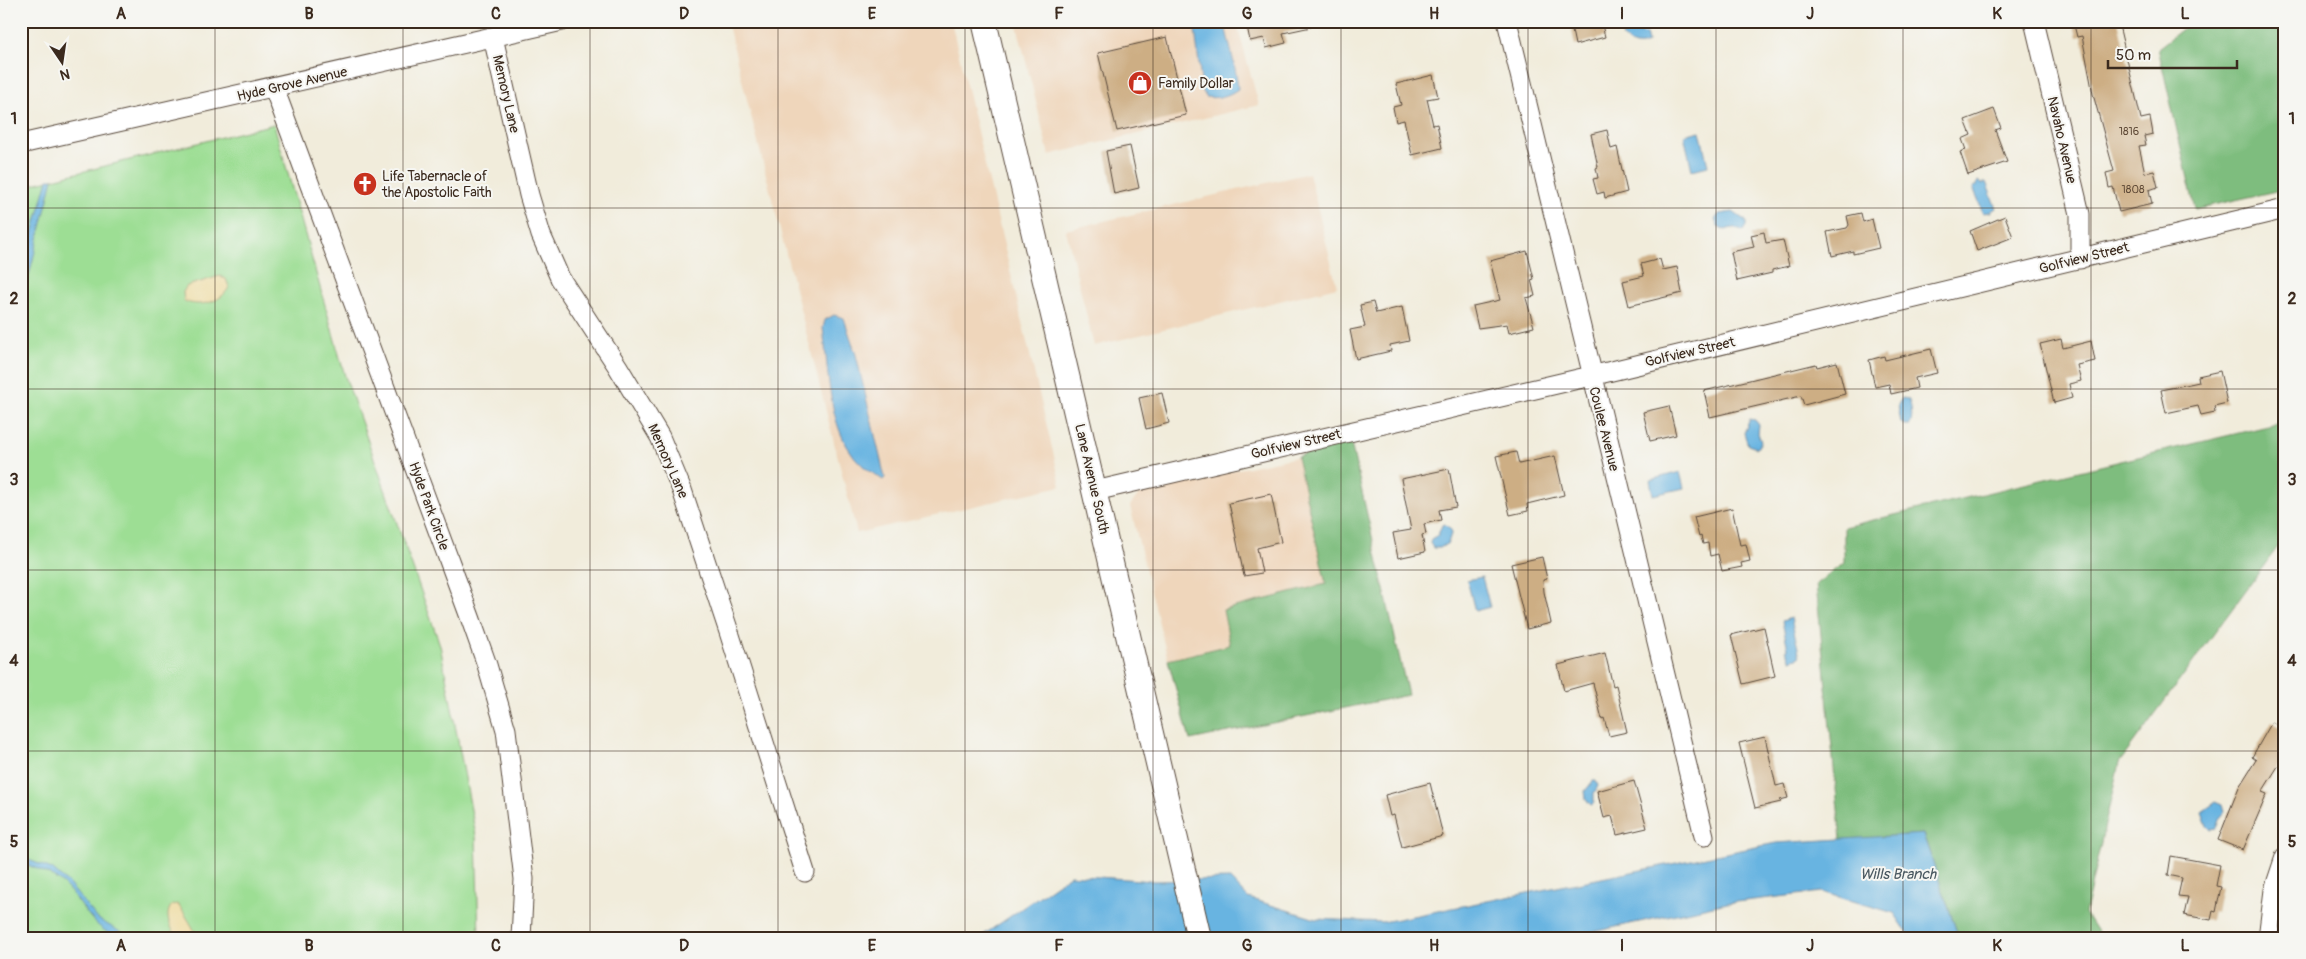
<svg xmlns="http://www.w3.org/2000/svg" width="2306" height="959" font-family="Pangolin,sans-serif">
	<rect width="100%" height="100%" fill="#f6f6f2"/>
	<filter id="ink" filterUnits="userSpaceOnUse"><feTurbulence type="fractalNoise" baseFrequency=".02" numOctaves="2"/><feDisplacementMap in="SourceGraphic" scale="10" xChannelSelector="R" yChannelSelector="G"/><feConvolveMatrix kernelMatrix="1 2 1 2 8 2 1 2 1" color-interpolation-filters="sRGB"/></filter>
	<filter id="wash" filterUnits="userSpaceOnUse"><feTurbulence type="fractalNoise" baseFrequency=".0096" numOctaves="4" result="noise"/><feDisplacementMap in="SourceGraphic" scale="20" xChannelSelector="R" yChannelSelector="G"/><feGaussianBlur stdDeviation="1.12" result="paint"/><feColorMatrix in="noise" values="0 0 0 0 0 0 0 0 0 0 0 0 0 0 0 0 0 1.4 0 .05"/><feComposite in="paint" operator="in"/></filter>
	<g filter="url(#wash)">
		<rect width="100%" height="100%" fill="#f1ecdb"/>
		<path fill="#efd6bb" d="M727,21H951L1061,486L857,533Z
			M1016,21H1236L1259,105L1049,155Z
			M1309,173L1337,287L1094,346L1066,230Z
			M1297,457L1326,584L1223,610L1230,645L1168,660L1130,506L1138,495L1147,488Z"/>
		<path fill="#9dde94" stroke="#6c8459" d="M274,124L345,376L440,645L476,836L479,938H21V187Z"/>
		<path fill="#7ebd7e" stroke="#5c744e" d="M2193,21H2285V189L2195,209L2158,48Z
			M2285,422V537L2119,763L2085,913L2101,938H1959L1923,834L1841,840L1816,584L1844,563V527Z
			M1350,439L1408,695L1190,740L1168,660L1230,645L1223,610L1326,584L1297,457Z"/>
		<path fill="#eeda9e" stroke="#94825e" d="M220,276L226,279L229,287C222,302 200,308 184,301L183,292L187,286Z
			M177,904C180,906 193,927 195,932L193,938H179C171,930 163,915 172,905Z"/>
		<path fill="#68b4e1" stroke="#526f80" d="M1194,21H1224C1229,44 1236,66 1238,89C1228,96 1218,99 1206,97L1202,90Z
			M1627,30L1646,34L1648,42C1641,49 1627,44 1622,36Z
			M1700,131L1708,166L1692,170L1684,135Z
			M48,179H53L21,308C21,265 37,221 48,179Z
			M1978,181L1982,184L1986,182L1996,208L1990,212L1983,213L1973,187L1977,186Z
			M1733,212L1746,221V226L1743,231L1732,228L1725,230L1718,226L1715,220L1719,214Z
			M834,315L844,318L856,355L885,478L883,480C871,472 859,465 851,452C828,421 828,365 823,328L825,320Z
			M1902,398L1908,399C1912,404 1913,420 1910,425H1905L1901,423L1898,405Z
			M1750,419L1755,420L1759,425L1758,433L1761,442L1757,448L1748,445L1744,433Z
			M1680,472L1684,488L1653,495L1650,480Z
			M1445,524L1452,531L1448,543L1440,548H1433L1430,543L1431,539L1438,535L1442,525Z
			M1482,577L1490,607L1475,611L1467,580Z
			M1791,618L1800,657L1791,660L1786,650L1788,649L1782,621Z
			M1593,781H1596L1598,786L1594,793V803L1591,805L1586,799L1585,791Z
			M2216,802L2223,805L2225,812L2219,819L2216,828L2210,829L2207,826L2202,812Z
			M1923,834L1959,938H1911L1894,913L1822,892L1727,903L1565,938H979L1070,875L1154,881L1230,879L1248,898L1316,919L1383,922L1776,843Z
			M21,857L52,869L69,884L98,919L131,938C94,938 86,905 63,884C50,873 36,869 21,862Z"/>
		<g id="blocks">
			<path fill="#cdae84" d="M1246,21H1310L1311,27L1283,33L1286,43L1266,48L1264,38L1250,41Z
				M1570,21H1601L1605,37L1575,45Z
				M2073,21H2118L2141,119L2150,117L2153,134L2144,136L2146,145L2139,146L2145,173L2154,171L2158,187L2149,190L2152,204L2119,212L2113,187L2109,188L2106,173L2114,171L2093,94L2082,36L2077,37Z
				M1167,37L1186,115L1117,131L1098,53Z
				M1433,75L1438,97L1427,99L1433,125L1437,124L1442,148L1412,155L1404,120L1396,122L1393,107L1401,105L1396,84Z
				M1994,109L2001,128L1995,130L2007,162L1968,175L1960,152L1966,150L1962,139L1971,135L1965,120Z
				M1607,130L1611,149L1617,147L1627,192L1605,198L1604,192L1597,194L1593,179L1598,178L1596,168L1598,167L1591,134Z
				M1130,146L1139,188L1114,194L1106,151Z
				M1861,213L1863,222L1872,219L1879,248L1853,254V251L1832,256L1827,232L1847,228L1849,225L1847,216Z
				M2005,216L2013,237L1977,251L1970,231Z
				M1764,232L1766,243L1783,240L1789,266L1772,270V273L1737,281L1731,252L1754,247L1751,235Z
				M1527,251L1534,279L1531,280L1535,296L1526,298L1534,327L1509,333L1507,324L1478,328L1473,306L1500,300L1490,261Z
				M1660,259L1663,270L1677,267L1682,293L1629,306L1623,281L1644,276L1641,264Z
				M1373,302L1376,313L1402,307L1409,341L1390,345L1391,351L1356,359L1350,330L1365,327L1360,305Z
				M2061,339L2063,348L2091,341L2095,361L2077,365L2081,381L2069,384L2072,398L2054,403L2040,344Z
				M1931,349L1937,373L1915,378L1917,388L1891,394L1889,384L1875,387L1869,360L1884,356L1885,360Z
				M1837,362L1845,394L1804,405L1801,396L1710,417L1704,391L1816,364L1817,367Z
				M2220,371L2227,403L2214,406L2215,412L2201,415L2198,406L2166,413L2161,390L2199,382L2198,376Z
				M1162,393L1169,423L1146,429L1139,398Z
				M1669,406L1676,435L1650,441L1643,412Z
				M1516,452L1519,464L1555,456L1564,495L1527,504L1528,511L1510,515L1496,456Z
				M1449,469L1456,507L1439,510L1441,520L1424,524L1426,534L1422,535L1425,552L1398,558L1393,533L1411,530L1401,479Z
				M1271,494L1281,542L1257,548L1262,573L1244,576L1229,503Z
				M1732,508L1740,545L1746,544L1750,561L1741,563L1742,567L1722,571L1718,554L1710,556L1708,543L1703,544L1701,536L1699,537L1694,517Z
				M1542,557L1547,579L1543,580L1544,592L1551,623L1527,629L1511,564Z
				M1764,627L1775,676L1743,684L1731,635Z
				M1605,653L1613,686L1616,685L1627,732L1609,736L1604,718L1602,719L1593,683L1564,691L1558,665Z
				M2272,722L2285,730V755L2262,792L2267,794L2243,850L2218,840L2239,787L2256,760L2252,757Z
				M1765,737L1776,786L1784,784L1788,798L1780,800L1781,802L1755,808L1739,743Z
				M1634,781L1647,828L1617,835L1612,816L1604,818L1597,791Z
				M1430,783L1443,836L1402,847L1394,815L1390,816L1385,795Z
				M2171,856L2220,865L2216,886L2221,887L2216,912L2213,911L2211,920L2184,915L2188,897L2178,896L2182,878L2168,875Z"/>
		</g>
	</g>
	<g filter="url(#ink)">
		<use href="#blocks" fill-opacity="0" stroke="#56473a" stroke-width="1"/>
		<g fill="none" stroke-linecap="round" stroke-linejoin="round">
			<g stroke="#56473a" stroke-width="21">
				<path id="minor" d="M1507,21L1704,836
					M2034,21L2080,214V259
					M493,37L529,195L541,235L560,278L618,367L660,437L682,490L729,632L805,872
					M274,88L470,617L487,665L506,730L524,879L521,938
					M21,144L562,21
					M1095,491L1591,376L2285,209
					M2268,938L2274,890L2285,857"/>
			</g>
			<g stroke="#56473a" stroke-width="26">
				<path id="major" d="M984,21L1199,938"/>
			</g>
			<use href="#minor" stroke="#fff" stroke-width="19"/>
			<use href="#major" stroke="#fff" stroke-width="24"/>
		</g>
	</g>
	<path fill="none" stroke="#3b2a1e" stroke-width="1" stroke-opacity="0.55" d="M215,21V938M403,21V938M590,21V938M778,21V938M965,21V938M1153,21V938M1341,21V938M1528,21V938M1716,21V938M1903,21V938M2091,21V938M21,208H2285M21,389H2285M21,570H2285M21,751H2285"/>
	<defs>
		<g id="shop-disc" transform="scale(1.25)"><circle r="9.5" fill="#c8321e" stroke="#f6f6f2"/><path d="M-5-2.5h2.3a2.7 3.5 0 0 1 5.4 0H5L5.5 6h-11ZM-1.5-2.5h3a1.5 2.3 0 0 0-3 0Z" fill="#fff"/></g>
		<g id="church-disc" transform="scale(1.25)"><circle r="9.5" fill="#c8321e" stroke="#f6f6f2"/><path d="M-1.2-6h2.4v3.5h3.3v2.4h-3.3V6h-2.4V-.1h-3.3v-2.4h3.3Z" fill="#fff"/></g>
	</defs>
	<g fill-rule="evenodd">
		<use href="#shop-disc" x="1140" y="83"/>
		<use href="#church-disc" x="365" y="184"/>
	</g>
	<g text-anchor="middle" dominant-baseline="central" stroke-width="4" stroke-linejoin="round" paint-order="stroke">
		<g font-size="11" fill="#604b38">
			<text x="2129" y="131">1816</text>
			<text x="2133" y="189">1808</text>
		</g>
		<g font-size="14" fill="#3b2a1e" stroke="#f6f6f2" text-anchor="start">
			<text x="1158" y="83">Family Dollar</text>
			<text x="382" y="176">Life Tabernacle of<tspan x="382" dy="16">the Apostolic Faith</tspan></text>
		</g>
		<g font-size="14" fill="#3b2a1e" stroke="#f6f6f2">
			<text transform="translate(292 84) rotate(-13)">Hyde Grove Avenue</text>
			<text transform="translate(506 94) rotate(77)">Memory Lane</text>
			<text transform="translate(2062 140) rotate(77)">Navaho Avenue</text>
			<text transform="translate(2084 258) rotate(-14)">Golfview Street</text>
			<text transform="translate(1690 352) rotate(-13)">Golfview Street</text>
			<text transform="translate(1604 429) rotate(76)">Coulee Avenue</text>
			<text transform="translate(1296 444) rotate(-13)">Golfview Street</text>
			<text transform="translate(668 461) rotate(66)">Memory Lane</text>
			<text transform="translate(1092 479) rotate(77)">Lane Avenue South</text>
			<text transform="translate(429 506) rotate(70)">Hyde Park Circle</text>
		</g>
		<g font-size="15" font-style="italic" fill="#4b5a62" stroke="#f6f6f2">
			<text x="1898" y="874">Wills Branch</text>
		</g>
	</g>
	<rect width="2306" height="959" fill="none" stroke="#f6f6f2" stroke-width="55"/>
	<g transform="translate(62 62) rotate(167)" stroke="#f6f6f2" stroke-width="4" paint-order="stroke">
	<path d="M0-4L9 19L0 12L-9 19Z" fill="#3b2a1e"/>
	<text y="-8" font-size="14" font-weight="bold" text-anchor="middle" fill="#3b2a1e">N</text>
	</g>
	<path d="M2108 60v8h129v-8" fill="none" stroke="#3b2a1e" stroke-width="2.5"/>
	<text x="2116" y="60" font-size="15" fill="#3b2a1e" stroke="#f6f6f2" stroke-width="4" paint-order="stroke">50 m</text>
	<rect x="28" y="28" width="2250" height="904" fill="none" stroke="#3b2a1e" stroke-width="2"/>
	<g font-size="16" text-anchor="middle" font-weight="bold" fill="#3b2a1e">
		<text x="121" y="19">A</text>
		<text x="309" y="19">B</text>
		<text x="496" y="19">C</text>
		<text x="684" y="19">D</text>
		<text x="872" y="19">E</text>
		<text x="1059" y="19">F</text>
		<text x="1247" y="19">G</text>
		<text x="1434" y="19">H</text>
		<text x="1622" y="19">I</text>
		<text x="1810" y="19">J</text>
		<text x="1997" y="19">K</text>
		<text x="2185" y="19">L</text>
		<text x="14" y="124">1</text>
		<text x="2292" y="124">1</text>
		<text x="14" y="304">2</text>
		<text x="2292" y="304">2</text>
		<text x="14" y="485">3</text>
		<text x="2292" y="485">3</text>
		<text x="14" y="666">4</text>
		<text x="2292" y="666">4</text>
		<text x="14" y="847">5</text>
		<text x="2292" y="847">5</text>
		<text x="121" y="951">A</text>
		<text x="309" y="951">B</text>
		<text x="496" y="951">C</text>
		<text x="684" y="951">D</text>
		<text x="872" y="951">E</text>
		<text x="1059" y="951">F</text>
		<text x="1247" y="951">G</text>
		<text x="1434" y="951">H</text>
		<text x="1622" y="951">I</text>
		<text x="1810" y="951">J</text>
		<text x="1997" y="951">K</text>
		<text x="2185" y="951">L</text>
	</g>
</svg>
